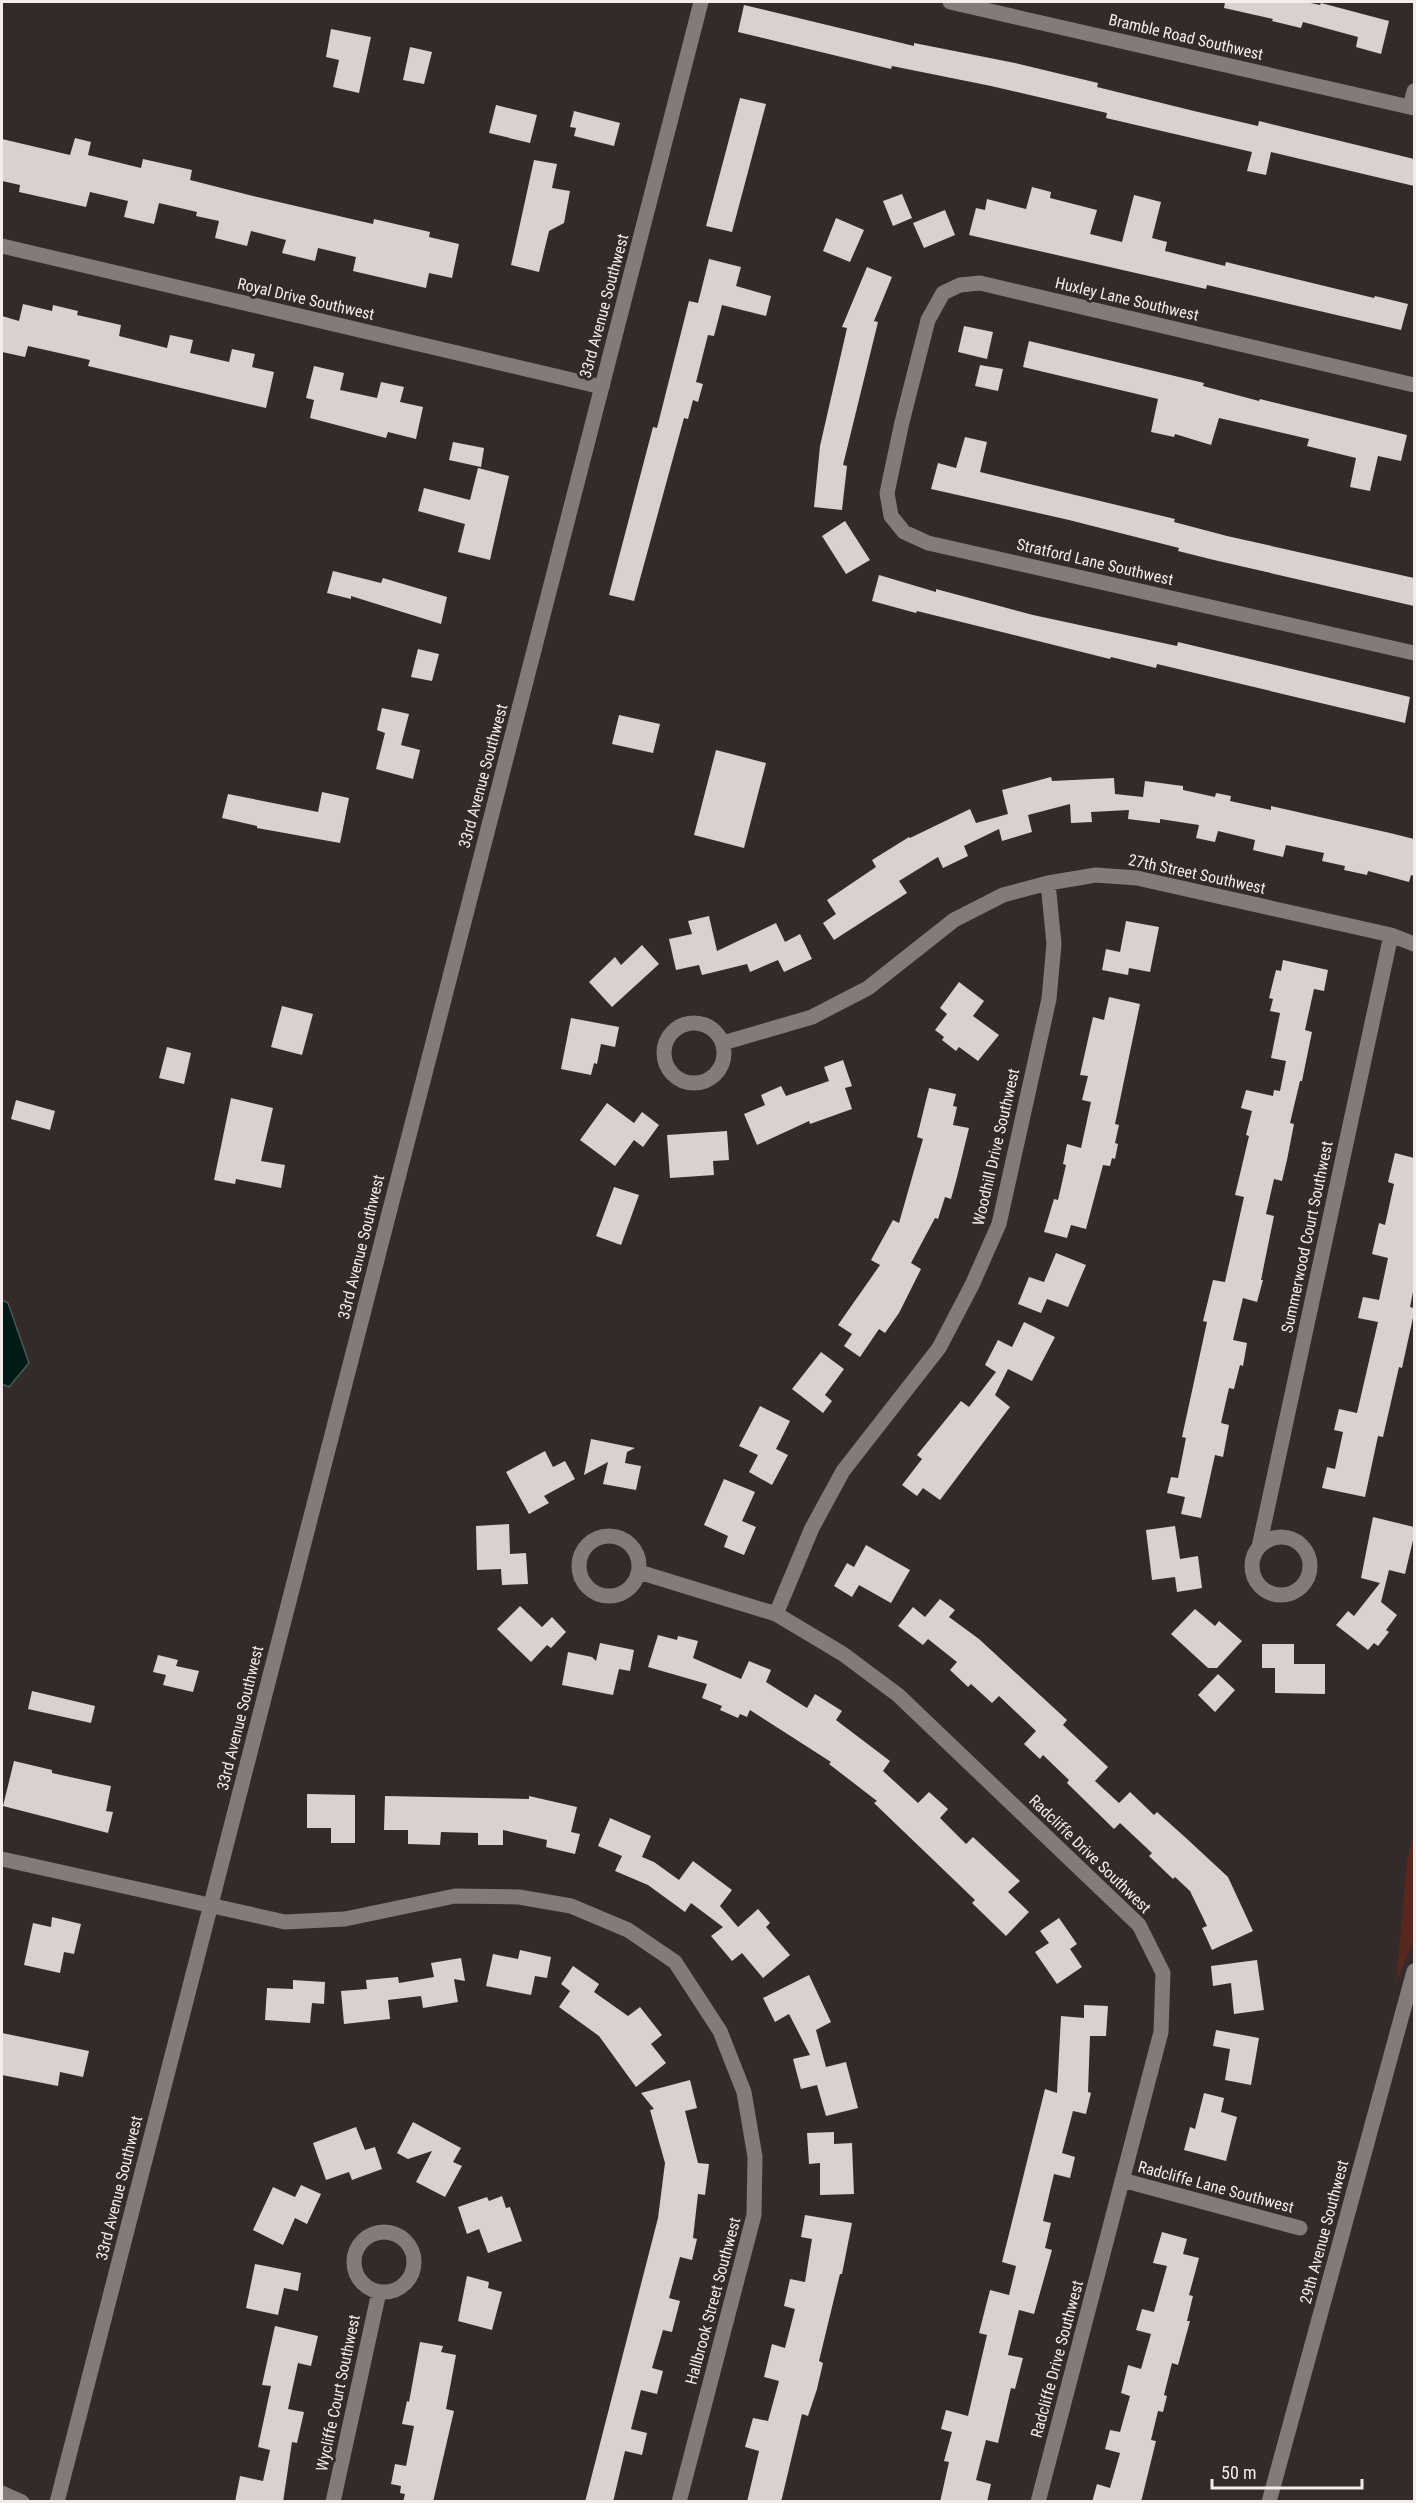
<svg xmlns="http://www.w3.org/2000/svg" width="1416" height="2503" font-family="'Roboto Condensed',sans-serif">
	<rect width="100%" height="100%" fill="#322b2a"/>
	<path fill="#572820" d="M1414,1829V1941L1396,1983L1407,1861Z"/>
	<path fill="#001a15" stroke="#495956" stroke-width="1.5" d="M2,1300L8,1303L29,1363L9,1387L2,1384Z"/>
	<path fill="#dad0ce" d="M1225,2H1306L1320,5L1321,3L1389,21L1381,54L1356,47L1358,37L1303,22L1301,28L1272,21L1273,19L1224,8Z
		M744,5L914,46V43L1015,63L1098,83L1097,87L1194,111L1258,126L1259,121L1414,159V186L1271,152L1266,175L1247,171L1252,152L1106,118L1107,113L991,86L892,66L891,69L738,32Z
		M331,29L371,37L359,93L333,87L339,60L326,57Z
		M410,47L432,52L424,84L403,80Z
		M740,98L766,104L732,232L706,226Z
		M496,105L537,115L530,143L489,133Z
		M574,111L620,123L614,146L574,136L576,128L570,127Z
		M75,138L91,142L88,155L141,168L143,159L192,170L190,180L249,195L373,224L374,219L430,232L429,237L459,244L452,278L429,273L426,288L353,271L356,257L318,248L315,261L282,253L286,240L251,231L247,246L215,238L219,221L196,216L197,212L159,203L154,224L124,217L128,201L90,192L86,207L19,192L20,185L2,181V139L70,155Z
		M534,160L557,164L552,188L570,191L564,223L549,231L539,272L511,265Z
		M1032,187L1051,192L1050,198L1097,210L1090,234L1122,242L1134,195L1161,202L1152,238L1167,242L1165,251L1225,266L1226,262L1374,298L1375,296L1408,304L1401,330L1207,285L1206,289L969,235L976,208L985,210L987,199L1026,209Z
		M902,194L912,218L893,226L883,201Z
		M945,210L955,235L924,248L913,223Z
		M836,218L864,230L850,262L823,251Z
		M709,259L741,267L736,286L771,296L766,316L722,305L714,336L708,335L696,382L703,384L698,402L693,400L688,419L684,418L634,601L609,595L653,427L657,428L689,301L698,303Z
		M867,267L892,277L874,321L878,322L843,465L847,466L842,510L814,507L820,446L847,328L842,327Z
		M23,304L52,311L53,305L78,311L77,315L121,325L119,336L167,348L170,335L193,340L190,353L229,362L232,349L255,354L252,367L274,372L266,408L88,366L90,360L28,346L25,357L2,352V316L19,321Z
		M964,326L993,332L987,359L958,352Z
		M1029,341L1204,383L1203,386L1259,401L1260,399L1407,435L1401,461L1378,456L1370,491L1350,487L1356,458L1307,446L1309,439L1219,418L1211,445L1175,434L1174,437L1151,432L1158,399L1023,367Z
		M980,365L1003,369L998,391L975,386Z
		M314,366L344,373L340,390L377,398L381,382L404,387L400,402L423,407L416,439L388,432L386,438L310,418L314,400L306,398Z
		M965,437L987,442L980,472L1175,519L1174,522L1227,536L1414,578V606L1214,560L1178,551L1179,548L1069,520L931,489L938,463L956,468Z
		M453,442L484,448L481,467L449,460Z
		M478,468L509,476L490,560L458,552L465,524L418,511L424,488L470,500Z
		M845,521L870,560L846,574L822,536Z
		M333,571L381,583L383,578L447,597L441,624L351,596V599L327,593Z
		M879,575L936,592V589L1033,615L1177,646L1178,642L1410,697L1405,723L1157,664L1156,668L1111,657L1110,659L917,611L916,613L872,601Z
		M418,649L439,654L432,681L411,677Z
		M382,708L409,714L401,745L420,750L413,779L376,769L385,733L377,730Z
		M619,715L660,724L653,753L612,744Z
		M716,750L766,763L744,848L694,835Z
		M1051,777L1052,781L1114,778L1115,794L1143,797L1145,781L1183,786V790L1215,797L1216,793L1231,796L1230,801L1271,810V806L1390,833L1414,839V876L1411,875L1409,882L1368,871L1367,875L1344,870L1345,866L1322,861L1324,853L1286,845L1283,857L1253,850L1255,840L1218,831L1215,842L1196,838L1199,825L1160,819V823L1128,819L1129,810L1091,812L1092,822L1071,823L1070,804L1028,815L1032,832L1002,841L999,829L964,846L968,856L943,868L938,857L899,881L907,893L834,940L823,923L836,914L827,900L876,867L872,860L909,837L910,838L970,809L976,823L1008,814L1002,790Z
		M322,792L349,798L340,843L257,828V826L222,818L228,794L318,812Z
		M709,916L717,951L776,923L785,942L800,934L812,959L784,972L778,960L750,972L747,964L702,975L699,965L676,970L669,939L692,934L688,921Z
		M1126,921L1159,927L1150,972L1129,968L1128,975L1102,970L1106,949L1120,952Z
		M642,945L659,964L612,1007L589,982L615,957L621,965Z
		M1283,960L1328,970L1324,991L1314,989L1305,1030L1312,1032L1302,1081H1300L1290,1123L1294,1124L1287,1160L1282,1181L1274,1179L1266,1214L1274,1216L1261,1280H1263L1257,1302L1243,1298L1233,1340L1247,1343L1243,1366L1240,1365L1234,1389L1229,1388L1221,1423L1229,1425L1223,1457L1215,1455L1201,1518L1181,1514L1185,1497L1167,1493L1171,1477L1178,1478L1186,1438L1182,1437L1207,1322L1203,1321L1213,1280L1225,1282L1244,1197L1235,1195L1249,1136L1246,1135L1252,1111L1241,1108L1246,1090L1273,1096L1274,1090L1280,1091L1286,1061L1271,1058L1280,1013L1270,1011L1273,999L1269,998L1276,970L1281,971Z
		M959,982L984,1001L973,1016L999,1035L978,1061L959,1047L956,1051L942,1040L944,1037L935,1030L947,1014L940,1008Z
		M1109,997L1140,1004L1115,1124L1119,1125L1115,1143L1118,1144L1115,1159L1112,1158L1110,1166L1103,1165L1086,1229L1071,1225L1067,1238L1044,1232L1054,1199L1058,1200L1066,1165L1063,1164L1067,1144L1081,1148L1091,1102L1082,1100L1088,1076L1080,1075L1093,1017L1104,1020Z
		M282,1006L313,1014L302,1055L271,1047Z
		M571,1018L619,1027L615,1047L601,1044L597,1064L594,1063L591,1075L561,1069Z
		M167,1047L191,1053L184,1084L159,1078Z
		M843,1060L852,1086L845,1088L852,1109L810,1124L809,1121L757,1145L744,1114L765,1105L761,1095L781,1086L786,1096L829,1081L824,1067Z
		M929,1088L956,1094L953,1106L957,1107L953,1125L969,1128L957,1177L951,1199L945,1197L938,1219L935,1218L911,1263L921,1269L899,1313L885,1333L879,1329L860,1357L844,1346L852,1334L838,1325L880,1265L871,1260L893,1220L899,1223L923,1139L917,1137Z
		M231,1098L273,1108L261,1161L285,1165L281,1188L236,1179L235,1184L214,1180Z
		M16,1100L55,1111L50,1130L11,1119Z
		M607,1103L634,1123L642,1112L659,1125L643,1147L634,1140L615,1166L580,1140Z
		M727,1131L729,1160L713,1161L714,1175L670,1178L667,1135Z
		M1395,1153L1414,1158V1287L1410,1307L1414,1308V1313L1402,1368L1399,1367L1383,1437L1378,1436L1365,1497L1322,1488L1327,1467L1335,1469L1343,1432L1334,1430L1339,1409L1357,1413L1378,1322L1358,1318L1363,1297L1379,1300L1388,1258L1372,1254L1379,1223L1385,1225L1394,1184L1388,1182Z
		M614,1187L639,1195L621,1245L596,1236Z
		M1056,1253L1086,1265L1068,1307L1047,1299L1041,1313L1018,1304L1029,1277L1044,1282Z
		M1024,1322L1055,1337L1032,1381L1008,1369L995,1395L1010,1407L940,1500L923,1488L917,1496L902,1485L922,1459L917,1455L961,1401L969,1407L996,1372L985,1365L998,1340L1012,1347Z
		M821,1352L844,1369L825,1395L832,1401L823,1413L792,1389Z
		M760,1406L790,1421L776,1449L788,1455L772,1485L749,1472L758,1455L739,1446Z
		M591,1439L635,1448L627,1452L625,1463L641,1466L636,1490L603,1484L608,1462L584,1475Z
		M545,1451L553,1467L565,1461L575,1479L544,1496L549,1503L529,1514L506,1472Z
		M724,1479L755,1492L742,1521L756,1527L744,1555L724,1547L728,1536L704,1525Z
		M1373,1517L1414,1527V1536L1405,1574L1389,1570L1381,1602L1397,1615L1386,1630L1389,1632L1378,1646L1374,1643L1368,1650L1336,1625L1348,1611L1354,1616L1380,1583L1361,1578Z
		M509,1524L510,1554L526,1553L528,1584L502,1585L501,1569L477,1570L476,1526Z
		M1175,1526L1180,1559L1198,1556L1202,1588L1177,1592L1175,1577L1152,1580L1146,1530Z
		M866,1545L910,1570L891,1603L859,1585L852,1597L834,1586L847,1563L854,1567Z
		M940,1599L955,1610L949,1617L979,1639L1067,1720L1063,1725L1108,1767L1095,1781L1119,1803L1130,1792L1154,1815L1157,1812L1186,1838L1228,1877L1253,1931L1212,1950L1202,1928L1207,1926L1190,1891L1175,1877L1173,1879L1149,1856L1152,1853L1120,1823L1114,1829L1067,1783L1069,1780L1043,1755L1040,1759L1024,1744L1036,1731L999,1696L992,1703L971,1684L968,1687L950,1670L957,1662L928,1639L923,1645L898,1626L913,1607L925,1617Z
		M520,1606L542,1627L552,1617L566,1632L551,1648L547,1645L531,1662L497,1629Z
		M1195,1609L1215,1626L1219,1621L1242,1641L1217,1668H1208L1171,1634Z
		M658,1635L677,1640L678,1636L698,1641L693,1658L741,1679L749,1661L771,1670L766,1682L807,1708L815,1694L842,1711L836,1720L890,1761L883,1771L918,1803L929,1792L948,1809L940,1818L966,1844L973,1837L1020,1881L1008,1892L1029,1912L1006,1936L972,1903L975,1900L874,1803L877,1801L829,1764L831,1762L750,1710L747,1717L740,1714L738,1718L720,1710L722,1706L702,1698L707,1684L648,1667Z
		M600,1643L634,1650L630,1671L619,1669L613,1695L562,1685L568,1652L592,1657L596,1661Z
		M1262,1644H1294V1664H1325V1694L1275,1693V1668H1262Z
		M158,1655L178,1660L176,1666L199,1671L193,1692L163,1685L166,1675L153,1672Z
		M1218,1674L1235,1690L1215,1712L1198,1695Z
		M32,1691L95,1706L91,1723L28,1709Z
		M14,1761L52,1770V1773L111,1786L106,1811L113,1812L108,1833L3,1806Z
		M307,1794L355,1795V1843H331V1828H307Z
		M385,1796L529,1799V1796L577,1807L571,1832L580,1834L575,1854L546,1847L547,1840L503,1830V1845H478V1833L441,1832L440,1845L408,1844V1830H384Z
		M610,1818L651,1836L642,1857L654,1862L679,1880L693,1861L732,1890L720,1906L738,1927L758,1909L770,1923L766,1927L790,1955L763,1978L742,1953L732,1961L711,1936L723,1927L691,1903L685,1912L648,1885L615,1871L622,1856L598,1846Z
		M52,1917L81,1924L74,1954L64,1952L60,1973L24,1965L33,1923L51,1927Z
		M1059,1918L1077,1944L1070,1949L1082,1967L1057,1984L1035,1952L1049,1943L1040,1931Z
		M520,1950L551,1957L547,1978L535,1976L531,1995L486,1986L493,1954L518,1959Z
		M461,1958L465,1981L454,1979L458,2002L423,2008L421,1996L388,2000L390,2019L344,2024L341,1991L367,1989L366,1980L398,1977L399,1983L434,1977L431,1963Z
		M1257,1960L1264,2010L1234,2014L1231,1983L1213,1986L1211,1966Z
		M573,1966L599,1984L594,1992L628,2016L640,2007L662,2035L651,2044L666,2063L636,2087L599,2036L559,2007L570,1991L561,1984Z
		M809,1975L831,2022L816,2030L826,2067L846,2062L858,2108L826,2116L817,2085L801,2089L793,2059L810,2055L789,2014L775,2022L763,1998Z
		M293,1980L325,1982L324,2004L312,2003L310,2023L265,2020L267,1988L293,1989Z
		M1084,2005L1108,2006L1106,2036H1090L1088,2092L1091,2093L1086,2114L1073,2111L1062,2153L1075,2157L1070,2178L1054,2174L1043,2221L1051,2223L1045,2248L1052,2250L1034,2314L1019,2310L1008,2355L1023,2358L1015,2389L1011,2388L998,2443L986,2440L976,2480L991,2484L987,2502H940L949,2462L944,2461L952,2432L941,2429L946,2410L968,2416L987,2335L979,2333L990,2290L1009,2295L1016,2266L1002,2262L1045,2089L1057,2093L1061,2016L1084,2018Z
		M1216,2030L1259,2038L1251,2085L1225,2080L1230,2049L1213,2046Z
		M2,2033L89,2051L83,2077L60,2072L58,2086L2,2075Z
		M690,2080L697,2108L685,2111L698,2163L709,2164L705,2195L698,2194L693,2238L697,2239L692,2260L680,2257L669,2298L680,2301L672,2332L663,2330L652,2368L663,2371L657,2394L641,2390L631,2429L647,2433L642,2455L625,2451L613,2502H585L658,2218L665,2163L650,2110L654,2109L641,2093Z
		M1204,2093L1224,2098L1221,2112L1237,2117L1226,2161L1184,2150L1190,2127L1195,2129Z
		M413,2122L461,2148L453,2162L462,2166L445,2197L416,2182L432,2151L408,2159L397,2153Z
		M356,2127L365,2150L375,2147L382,2169L352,2180L349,2172L326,2180L313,2143Z
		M834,2132V2144L852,2143L854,2194L820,2195V2163L809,2164L807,2133Z
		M301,2185L321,2194L307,2224L295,2218L283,2245L253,2230L273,2187L295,2197Z
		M502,2196L506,2208L510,2207L522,2241L488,2253L479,2229L467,2234L458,2207L487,2197L489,2201Z
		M805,2215L852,2223L842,2274H840L819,2361L823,2363L817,2389L808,2416L802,2414L781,2502H747L759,2451L745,2447L753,2418L768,2421L779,2381L764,2377L772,2344L785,2348L795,2309L784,2306L790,2279L805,2282L812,2239L801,2237Z
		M1162,2232L1187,2239L1183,2254L1199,2258L1189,2295L1193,2296L1187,2321H1190L1178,2365L1172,2363L1164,2395L1167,2396L1163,2412L1158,2411L1151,2440L1156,2441L1141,2502H1092L1097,2484L1110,2488L1120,2453L1105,2449L1110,2430L1120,2432L1130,2396L1121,2393L1128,2365L1141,2369L1151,2334L1136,2330L1142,2309L1154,2312L1167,2266L1153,2263Z
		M255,2264L301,2273L298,2291L284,2288L278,2315L246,2308Z
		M467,2276L489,2282L488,2288L502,2292L492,2330L458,2321Z
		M275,2326L318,2336L311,2366L298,2363L288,2409L304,2412L297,2443L292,2442L283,2502H235L240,2476L263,2481L270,2450L258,2447L271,2386L262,2385Z
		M420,2342L443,2346L441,2352L456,2355L446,2409L454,2411L433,2502H403L405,2494L400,2493L401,2486L391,2484L395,2464L406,2466L414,2426L402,2424L407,2401L409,2402Z"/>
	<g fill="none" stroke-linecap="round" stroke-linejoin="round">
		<path stroke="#837b79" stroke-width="15" d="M950,2L1414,108
			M1410,107L1414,91
			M2,246L602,387
			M1414,385L980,283L960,285L943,293L928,320L902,422L887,493L891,516L904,532L928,543L1414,653
			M664 1053a30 30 0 1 1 60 0a30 30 0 1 1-60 0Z
			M723,1043L812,1017L868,988L954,920L1003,895L1048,883L1096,875L1137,878L1391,935L1414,944
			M579 1566a30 30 0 1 1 60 0a30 30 0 1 1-60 0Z
			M1252 1566a29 29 0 1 1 58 0a29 29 0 1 1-58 0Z
			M1259,1547L1391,935
			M639,1572L776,1614L843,1654L898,1695L1139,1925L1163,1973L1161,2032L1038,2502
			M776,1614L812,1528L843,1471L939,1348L972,1285L999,1224L1049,999L1054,944L1048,883
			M2,1859L285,1922L345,1919L455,1896L519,1897L571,1906L628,1930L675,1962L720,2031L744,2092L755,2157L754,2215L679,2502
			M1122,2180L1300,2228
			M354 2262a30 30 0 1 1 60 0a30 30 0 1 1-60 0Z
			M333,2502L379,2292
			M1269,2502L1414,1971"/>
		<path stroke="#837b79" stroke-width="15" d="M2,2493L22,2502
			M57,2502L701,2"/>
	</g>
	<g text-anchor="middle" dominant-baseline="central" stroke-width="6" stroke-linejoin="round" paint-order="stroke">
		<g font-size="16" fill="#f2edec" stroke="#322b2a">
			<text transform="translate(1186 37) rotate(13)">Bramble Road Southwest</text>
			<text transform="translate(306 299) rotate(13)">Royal Drive Southwest</text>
			<text transform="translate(1127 299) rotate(13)">Huxley Lane Southwest</text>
			<text transform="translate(604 306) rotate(-75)">33rd Avenue Southwest</text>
			<text transform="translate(1095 562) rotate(13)">Stratford Lane Southwest</text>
			<text transform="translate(483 776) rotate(-75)">33rd Avenue Southwest</text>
			<text transform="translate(1197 874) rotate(12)">27th Street Southwest</text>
			<text transform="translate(996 1147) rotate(-77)">Woodhill Drive Southwest</text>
			<text transform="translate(1307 1237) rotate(-78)">Summerwood Court Southwest</text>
			<text transform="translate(361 1247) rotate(-76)">33rd Avenue Southwest</text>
			<text transform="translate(240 1718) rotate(-76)">33rd Avenue Southwest</text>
			<text transform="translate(1090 1854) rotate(44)">Radcliffe Drive Southwest</text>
			<text transform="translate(1216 2187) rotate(15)">Radcliffe Lane Southwest</text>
			<text transform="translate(119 2188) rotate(-76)">33rd Avenue Southwest</text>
			<text transform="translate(1324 2232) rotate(-75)">29th Avenue Southwest</text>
			<text transform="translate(713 2301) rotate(-75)">Hallbrook Street Southwest</text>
			<text transform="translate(1057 2359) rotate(-75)">Radcliffe Drive Southwest</text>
			<text transform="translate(338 2393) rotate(-78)">Wycliffe Court Southwest</text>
		</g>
	</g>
	<rect width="1416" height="2503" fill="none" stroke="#f2edec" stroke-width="6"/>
	<path d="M1212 2479v9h150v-9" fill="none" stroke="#f2edec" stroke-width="3"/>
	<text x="1221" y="2479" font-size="18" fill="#f2edec" stroke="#322b2a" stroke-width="4.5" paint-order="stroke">50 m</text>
</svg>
